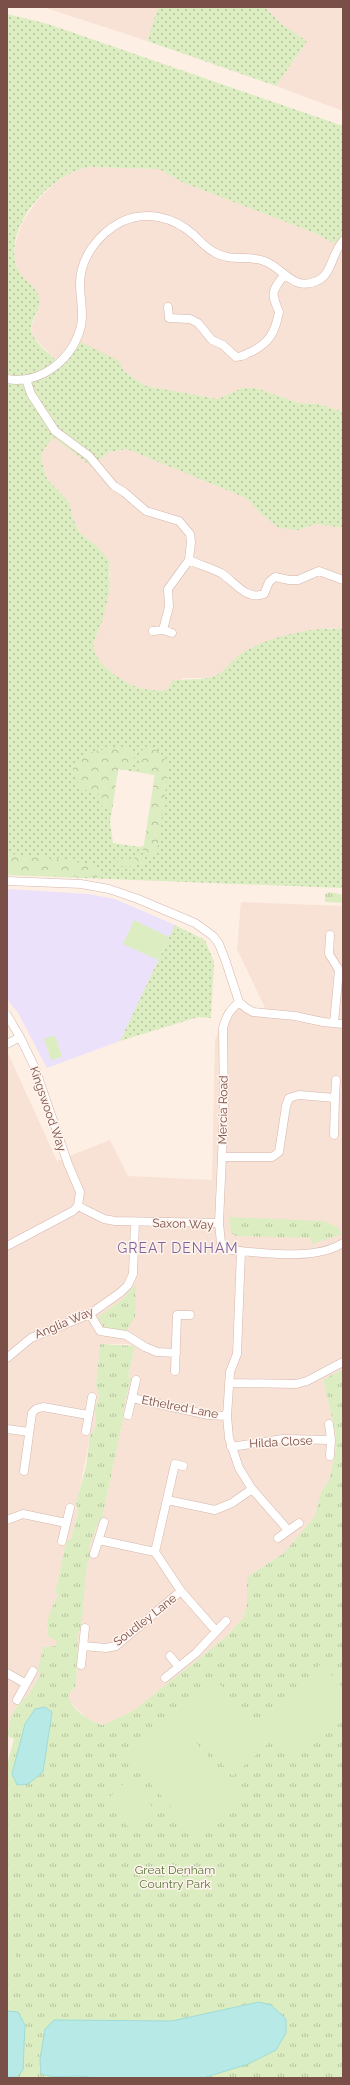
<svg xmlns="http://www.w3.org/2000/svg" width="350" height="2085" font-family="Raleway,sans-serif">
	<defs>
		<pattern id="grass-dots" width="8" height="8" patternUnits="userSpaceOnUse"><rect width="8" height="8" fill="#dcedc2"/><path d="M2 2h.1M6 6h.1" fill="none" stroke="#b7c29f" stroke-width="1.8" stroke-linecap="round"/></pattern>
		<pattern id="forest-crowns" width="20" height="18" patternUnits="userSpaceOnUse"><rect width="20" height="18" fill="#dcedc2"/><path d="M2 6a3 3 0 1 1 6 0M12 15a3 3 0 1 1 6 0" fill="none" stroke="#b7c29f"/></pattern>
		<pattern id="park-tufts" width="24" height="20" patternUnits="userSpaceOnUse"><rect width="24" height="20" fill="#dcedc2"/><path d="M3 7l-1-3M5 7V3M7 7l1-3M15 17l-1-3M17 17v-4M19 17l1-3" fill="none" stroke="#b7c29f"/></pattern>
	</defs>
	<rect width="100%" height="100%" fill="#feefe5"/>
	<path fill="#f8e2d5" d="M43,7H158L147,41Z
		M265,7H343V111L276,86L307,41L281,24Z
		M88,167L159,169L184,183L315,233L331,242L343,243V412L319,404L298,403L256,388H242L218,399L146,386L125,372L119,361H57L34,338L31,328L39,307L36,290L19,274L15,260V245L22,223L36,202L56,182L78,169Z
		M53,436L91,466L109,452L127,449L246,498L262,515L298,530L316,524L343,528V629L329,628L277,638L253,647L216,676L210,678H183L163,692L142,689L129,684L112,673L101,663L95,653L93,643L105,610L110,572L99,548L80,533L73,519L69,502L47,479L41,459L43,451Z
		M241,902L343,906V1369L323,1380L336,1435L335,1455L329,1480L321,1492L315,1516L284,1553L250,1575L247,1583V1605L243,1618L227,1636L133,1711L103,1725L88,1720L69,1701L68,1695L76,1686L78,1632L81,1630L87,1564L92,1553L89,1548L98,1523L102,1519L124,1415L123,1411L130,1382L132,1380L133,1378L128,1377L135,1346L127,1344H100L96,1385L99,1397L94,1411L96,1414L95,1429L90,1436L76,1508L78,1513L71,1540L66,1542L55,1593L59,1595L50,1614L47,1632L49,1637L58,1641L56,1646L43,1647L41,1673L28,1696L25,1697L21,1704L19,1703L11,1716L7,1736V1051L57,1161L110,1140L128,1176L212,1180L215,1040L227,1008L266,1010L237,949Z"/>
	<path fill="#ece1fb" d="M7,889L89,894L115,899L175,925L120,1041L47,1068L18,1013L7,999Z"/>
	<path fill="url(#grass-dots)" fill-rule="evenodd" d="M158,7H265L281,24L307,41L276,86L147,41Z
		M7,14L48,24L343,126V243L331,242L315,233L184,183L159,169L88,167C51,175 9,220 15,260C18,281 35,282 39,297C41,303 38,309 36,314C34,318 31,324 31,328C31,341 49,353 57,361L76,340L119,361L125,372L146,386L218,399L242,388H256L298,403L319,404L343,412V528L316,524L298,530L279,528L262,515L246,498L127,449L109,452L91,466L53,437L43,451L41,459L47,479L69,502L73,519L80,533L99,548L109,561V592L103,619L93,643L95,653L101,663L112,673L129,684L142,689L163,691L168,689L172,681C186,678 202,681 215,676C224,672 230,662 238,656C262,638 313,626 343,629V888L7,875ZM118,769L155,775L144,846L140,847L113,843L110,822Z
		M175,925L205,940L214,962L211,1018L198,1017L120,1041Z"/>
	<path fill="url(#forest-crowns)" d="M127,748L135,759L133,766L125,770L118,769L112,811L99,805L100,795C79,789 79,788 73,768C81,747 107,750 127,748Z
		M150,748C163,751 167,761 168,774L157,850L150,858L141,847L144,845L155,775L138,772L142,750Z
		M7,853L28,857L37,855L54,861L59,858C69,863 84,862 95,865L98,872L104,874L106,877L7,875Z
		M136,855L147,860C139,866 130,868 120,866L117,861L122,859L133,862Z"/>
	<path fill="url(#park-tufts)" d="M330,892L343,895V903L325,902V894Z
		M229,1217L323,1221L338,1227L342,1234L312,1244L311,1238L236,1236L231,1233Z
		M136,1284L135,1317L127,1330L105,1329L98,1317L123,1299Z
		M100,1344L135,1346L128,1377L133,1378L130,1382L123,1411L124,1415L102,1519L98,1523L89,1548L92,1553L87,1564L81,1630L78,1632L76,1686L68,1695C71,1710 89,1721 103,1725L133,1711L227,1636L243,1618L247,1605V1579L250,1575L284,1553L315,1516L321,1492L329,1480L335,1455L336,1435L323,1380L343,1369V2078H7V1764L14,1739L7,1736L11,1716L19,1703L21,1704L25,1697L28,1696L41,1673L38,1671L43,1647L56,1646L57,1641L49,1637C44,1623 51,1607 59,1595L55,1593L66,1542L71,1539L78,1513L76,1503L86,1466L90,1436L95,1428L96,1414L94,1411L99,1397L96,1385Z"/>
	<path fill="#dcedc2" d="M134,920L169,937L158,960L123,944Z
		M55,1035L62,1057L51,1060L44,1039Z
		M321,1664L343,1688V1715L293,1760L259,1722Z
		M214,1678L271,1741L233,1776L176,1713Z
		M172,1716L242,1794L196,1834L126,1757Z
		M128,1780L156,1811L133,1832L105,1801Z
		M7,1937L18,1961L7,1966Z"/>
	<path fill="#b7eae7" stroke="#9ddcda" d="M45,1707L52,1712L43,1772L28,1784L17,1785L12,1774L25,1724L35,1709Z
		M259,2002L271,2005L286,2019V2033L276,2050L248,2064L203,2078H93C75,2073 59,2080 41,2074L40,2060L45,2029L54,2020L172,2021Z
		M7,2011L18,2012L25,2025L23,2070L17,2077H7Z"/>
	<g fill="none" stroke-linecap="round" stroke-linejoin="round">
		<g stroke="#d4b6ac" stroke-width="9">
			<path id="minor" d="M168,307L169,318L190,319L198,323L212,340L223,345L236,357C243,357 245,354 251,352C269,343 275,333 279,312C271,292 271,293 284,275
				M7,379C41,385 73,359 81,326C84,312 80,299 80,284C80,258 98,234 121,222C146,210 174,217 194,235C200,241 206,248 214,252C230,262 248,255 264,261C284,268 293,292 317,281C332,275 332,252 343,241
				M26,379L31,394L55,431L89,456L114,486L124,492L146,511L179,521L190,534L191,542L189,560L168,589L169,607L163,630
				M189,560C200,565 211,568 221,573C234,581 246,601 264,594L269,582L275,577L289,580H298L319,571L343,580
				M153,631L163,630L172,633
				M7,881L81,884L109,889L138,899L195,923L213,936L219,944L226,962L239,1002L246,1008L253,1012L263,1013L295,1016L323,1022L343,1024
				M330,935L329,954L339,970L334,1023
				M239,1002C230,1010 226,1016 223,1028L224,1111L219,1223L221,1243L231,1250C263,1253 315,1261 343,1243
				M7,1015L20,1037L35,1068L68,1164L80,1192L78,1206L73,1211L7,1246
				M7,1044L20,1037
				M335,1098L336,1080
				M222,1157H272L279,1152L286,1106L289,1098L299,1095L335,1098L334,1135
				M78,1206L104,1219L115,1221L219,1223
				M241,1251L237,1354L230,1372L227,1416L229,1438L239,1468L252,1489L288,1530
				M90,1314L100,1331L126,1335L145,1347L157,1352L176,1353
				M7,1358L31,1338L90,1314L121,1292L128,1285L133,1274L135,1222
				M175,1371L177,1315H190
				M229,1383L296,1384L307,1381L343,1362
				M132,1398L208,1415L227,1416
				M128,1415L136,1380
				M329,1424L331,1440L330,1456
				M7,1429L29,1432
				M86,1431L92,1397
				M231,1447L283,1439L331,1440
				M183,1466L175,1464L155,1552L181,1591L216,1631
				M24,1471L32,1413L36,1409L43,1407L88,1415
				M167,1500L215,1510L232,1503L252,1489
				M7,1520L23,1514L66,1523
				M278,1538L299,1523
				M99,1540L155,1552
				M62,1541L70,1508
				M94,1554L104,1522
				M83,1646L106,1648L116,1646L181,1591
				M170,1656L178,1666
				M81,1665L85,1628
				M7,1673L26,1684
				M165,1678L196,1653L226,1621
				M17,1700L33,1671"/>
		</g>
		<use href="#minor" stroke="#fff" stroke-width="8"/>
	</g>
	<g text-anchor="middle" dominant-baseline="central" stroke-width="3" stroke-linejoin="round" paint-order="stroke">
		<g font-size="12" fill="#7a4f47" stroke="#fff4ed">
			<text transform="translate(48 1109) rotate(71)">Kingswood Way</text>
			<text transform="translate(223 1110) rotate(-89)">Mercia Road</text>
			<text transform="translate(183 1224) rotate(2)">Saxon Way</text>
			<text transform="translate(64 1323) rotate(-23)">Anglia Way</text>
			<text transform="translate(180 1407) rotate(11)">Ethelred Lane</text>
			<text transform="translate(281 1442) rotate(-3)">Hilda Close</text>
			<text transform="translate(145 1620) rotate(-38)">Soudley Lane</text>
		</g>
		<g font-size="12" fill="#5a7a3c" stroke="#fff4ed">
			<text x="175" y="1870">Great Denham<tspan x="175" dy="14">Country Park</tspan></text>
		</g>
		<g font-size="14" letter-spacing="1" fill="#7e639d" stroke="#fff4ed">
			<text x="178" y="1248">GREAT DENHAM</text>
		</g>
	</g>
	<rect width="350" height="2085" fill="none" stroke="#7a4f47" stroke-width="16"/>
</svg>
